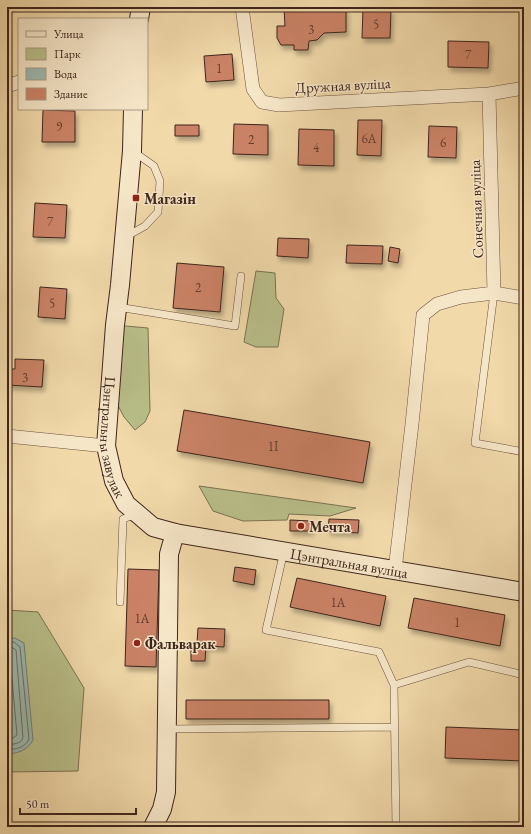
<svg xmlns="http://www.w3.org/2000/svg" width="531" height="834" font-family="'EB Garamond',serif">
	<defs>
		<filter id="shadow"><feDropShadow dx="2.5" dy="4.5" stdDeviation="2" flood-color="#0004"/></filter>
	</defs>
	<rect width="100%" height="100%" fill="#f1d9aa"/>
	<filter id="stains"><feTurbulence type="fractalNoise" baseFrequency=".005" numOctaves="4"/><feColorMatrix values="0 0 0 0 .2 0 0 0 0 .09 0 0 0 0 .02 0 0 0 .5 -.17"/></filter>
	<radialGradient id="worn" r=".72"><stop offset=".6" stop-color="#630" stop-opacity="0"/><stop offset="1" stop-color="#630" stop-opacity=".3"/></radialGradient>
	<path fill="#b9bf8a" stroke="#7c7252" d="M256,271L275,273L276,298L284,309L278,347H256L244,342Z
		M115,325L148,328L150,411L145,422L135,430L124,417L110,390Z
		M199,486L356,508L330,516L289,514L287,520L243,521L213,511Z
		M7,610L38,612L84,688L78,771L7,772Z"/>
	<path fill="#9bb9af" stroke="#767e74" d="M15,638L24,643L33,740C27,751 18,753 7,754V639Z"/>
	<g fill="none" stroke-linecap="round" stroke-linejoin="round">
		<path stroke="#6c6f65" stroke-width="1" d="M7,643L14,642L20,647L29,739C25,748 16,749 7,750
			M7,648H13L16,650L23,738C21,744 13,744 7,745
			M7,654L10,656L17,735L13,738L7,739"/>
	</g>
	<path fill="#ca8266" stroke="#3e251b" filter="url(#shadow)" d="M284,7H346V32L324,33L317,40L309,41L308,50H294V45H281L277,38V26H285Z
		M363,9L391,10L390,38H362Z
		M448,41L489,42L488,68L448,67Z
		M232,54L234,80L206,82L204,56Z
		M43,110L75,111V142H42Z
		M358,120H382L381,156L357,155Z
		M234,124L268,125V155L233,154Z
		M175,125H199V136H175Z
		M429,126L457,127L456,158L428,157Z
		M299,129L334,130V166L298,165Z
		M35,203L67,205L65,238L33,237Z
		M278,238L309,239L308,258L277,256Z
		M347,245L383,246L382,264L346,263Z
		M390,247L400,249L398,263L388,261Z
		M177,263L224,267L220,312L173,308Z
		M40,287L67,289L65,319L38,317Z
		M15,359L44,360L42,387L7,385V369H15Z
		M184,410L370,442L363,483L177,451Z
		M329,519L359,520L358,533L328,531Z
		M290,520L311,521V531H290Z
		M235,567L256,570L254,585L233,581Z
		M128,569L159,570L156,667L125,666Z
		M297,578L386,596L380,626L290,607Z
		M414,598L505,615L500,646L408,628Z
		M198,628L225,629L224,647L206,646L205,661H191V643H197Z
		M186,700H329V719H186Z
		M446,727L524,730V761L445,758Z"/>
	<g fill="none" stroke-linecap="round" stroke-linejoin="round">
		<g stroke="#6b523f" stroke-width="8">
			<path id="lane" d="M127,236L145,226L158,212L160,181L154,166L134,152
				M494,293L475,443L524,452
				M118,307L235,326L241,276
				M284,551L266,630L379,652L394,685L396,827
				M120,602L123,519L136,514
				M394,685L469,662L524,675
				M168,729L394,727
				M412,827L524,825"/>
		</g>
		<g stroke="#6b523f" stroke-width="14">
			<path id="street" d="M242,7L253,89L262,102L279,105L489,94L524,88
				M7,86L19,82
				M489,94L494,293L524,298
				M7,436L106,446
				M395,570L412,424L423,315L437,304L461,297L494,293"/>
		</g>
		<g stroke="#3e251b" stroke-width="20">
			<g id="secondary">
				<path d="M139,19L141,7"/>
				<path id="s1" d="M133,109L132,151L120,285L115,325L106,446L114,481L126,504L153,527L175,533L524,592"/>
				<path d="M153,827L162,809L166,792L169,554L175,533"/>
			</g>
		</g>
		<use href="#lane" stroke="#f6e6c8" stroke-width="7"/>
		<use href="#street" stroke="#f6e6c8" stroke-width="13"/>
		<use href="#secondary" stroke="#f6e6c8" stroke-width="18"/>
	</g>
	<g fill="#8f2418" stroke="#f6e6c8" stroke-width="1.5">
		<rect x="132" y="194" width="8" height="8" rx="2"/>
		<circle cx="301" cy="526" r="4"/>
		<circle cx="137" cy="643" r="4"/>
	</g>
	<g text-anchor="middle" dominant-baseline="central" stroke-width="3" stroke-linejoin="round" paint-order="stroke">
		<g font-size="13" fill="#613c2e">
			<text x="376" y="24">5</text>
			<text x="311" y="29">3</text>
			<text x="468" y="54">7</text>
			<text x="219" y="68">1</text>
			<text x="59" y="126">9</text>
			<text x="369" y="138">6А</text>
			<text x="251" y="139">2</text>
			<text x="443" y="142">6</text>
			<text x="316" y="147">4</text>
			<text x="50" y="221">7</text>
			<text x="198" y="287">2</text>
			<text x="52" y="303">5</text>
			<text x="25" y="377">3</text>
			<text x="273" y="446">1І</text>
			<text x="338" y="602">1А</text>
			<text x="142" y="618">1А</text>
			<text x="457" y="622">1</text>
		</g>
		<g font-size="15" fill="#3e251b" stroke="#f6e6c8">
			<text transform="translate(343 85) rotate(-3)">Дружная вуліца</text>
			<text transform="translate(476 209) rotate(-92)">Сонечная вуліца</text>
			<text stroke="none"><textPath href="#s1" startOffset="330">Цэнтральны завулак</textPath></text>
			<text stroke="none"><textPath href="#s1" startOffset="635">Цэнтральная вуліца</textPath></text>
		</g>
		<g font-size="15" font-weight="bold" fill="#3e251b" stroke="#f6e6c8" text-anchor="start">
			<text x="144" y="198">Магазін</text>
			<text x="309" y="526">Мечта</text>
			<text x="145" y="643">Фальварак</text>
		</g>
	</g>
	<rect width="531" height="834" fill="none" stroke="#f1d9aa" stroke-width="24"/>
	<rect x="8" y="8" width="515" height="818" fill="none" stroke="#3e251b" stroke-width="2"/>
	<rect x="12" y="12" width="507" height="810" fill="none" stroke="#3e251b"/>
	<rect x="18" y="18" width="130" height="92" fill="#f6e6c8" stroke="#ac9983"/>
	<rect x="26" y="31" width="20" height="6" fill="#f6e6c8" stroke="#ac9983"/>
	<text x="54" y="38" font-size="12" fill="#3e251b">Улица</text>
	<rect x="26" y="48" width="20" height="12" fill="#b9bf8a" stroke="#ac9983"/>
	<text x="54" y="58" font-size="12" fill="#3e251b">Парк</text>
	<rect x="26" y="68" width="20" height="12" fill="#9bb9af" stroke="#ac9983"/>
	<text x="54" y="78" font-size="12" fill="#3e251b">Вода</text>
	<rect x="26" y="88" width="20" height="12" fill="#ca8266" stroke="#ac9983"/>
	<text x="54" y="98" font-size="12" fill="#3e251b">Здание</text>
	<path d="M20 808v6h116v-6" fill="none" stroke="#3e251b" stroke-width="2"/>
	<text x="26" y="808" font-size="12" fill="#3e251b" stroke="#f6e6c8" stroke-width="3" paint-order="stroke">50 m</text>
	<rect width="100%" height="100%" filter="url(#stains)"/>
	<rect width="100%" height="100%" fill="url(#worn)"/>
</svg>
